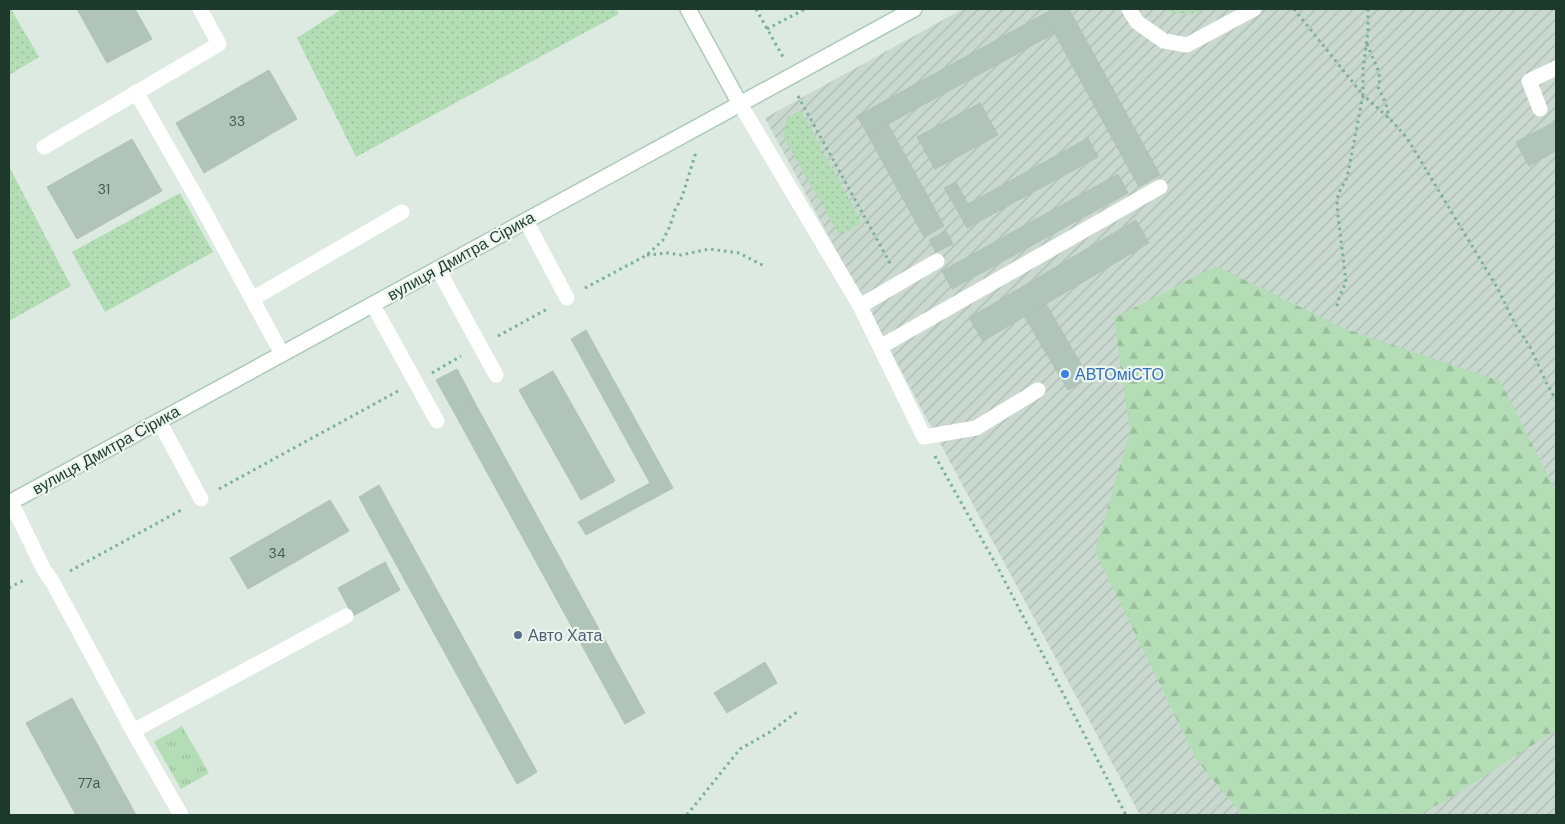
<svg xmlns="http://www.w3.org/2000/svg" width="1565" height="824" font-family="'DM Sans',sans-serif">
	<defs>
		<pattern id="industrial-furrows" width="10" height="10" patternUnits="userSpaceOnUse" patternTransform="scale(1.25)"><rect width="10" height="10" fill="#cad9cf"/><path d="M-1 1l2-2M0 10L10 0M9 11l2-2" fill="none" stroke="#adbbb2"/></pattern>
		<pattern id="grass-dots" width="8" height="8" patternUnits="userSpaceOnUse" patternTransform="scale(1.25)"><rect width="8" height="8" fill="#b3ddb5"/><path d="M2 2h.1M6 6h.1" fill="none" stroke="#9abe9c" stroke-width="1.8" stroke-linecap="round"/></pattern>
		<pattern id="forest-firs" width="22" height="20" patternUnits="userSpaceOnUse" patternTransform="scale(1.25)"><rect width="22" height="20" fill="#b3ddb5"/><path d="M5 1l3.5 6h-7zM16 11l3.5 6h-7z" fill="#9abe9c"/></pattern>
		<pattern id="park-tufts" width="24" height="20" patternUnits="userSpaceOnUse" patternTransform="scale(1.25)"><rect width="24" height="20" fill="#b3ddb5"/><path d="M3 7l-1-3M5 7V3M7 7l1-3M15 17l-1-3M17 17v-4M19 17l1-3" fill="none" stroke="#9abe9c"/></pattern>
	</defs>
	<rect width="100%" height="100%" fill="#dceae1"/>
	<path fill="url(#industrial-furrows)" d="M963,9H1556V815H1140L765,118Z"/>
	<path fill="url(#grass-dots)" d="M9,9H11L39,57L9,75Z
		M339,9H616L619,14L356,157L297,38L339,11Z
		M1160,9H1205C1190,17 1176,13 1160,9Z
		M801,111L862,223L845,233H838L783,136L788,116Z
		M9,166L71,286L9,321Z
		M180,193L213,252L105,312L72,252Z"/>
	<path fill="url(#forest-firs)" d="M1216,266L1343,328L1500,381L1556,491V730L1447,800L1416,815H1242L1196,759L1095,551L1130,432L1114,318Z"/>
	<path fill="url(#park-tufts)" d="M182,726L209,773L181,789L154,742Z"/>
	<path fill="#b1c4b9" stroke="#aec3b6" d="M77,9H135L152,39L107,63Z
		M1053,9H1069L1160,175L1139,187L1044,14Z
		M1044,14L1055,33L868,135L857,116Z
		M269,70L297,119L204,173L176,123Z
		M980,103L998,135L935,169L917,137Z
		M1556,121V151L1529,166L1516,142Z
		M888,124L944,226L924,237L868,135Z
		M1088,138L1098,157L967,228L957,210Z
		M132,139L162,191L77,239L47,187Z
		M1118,174L1128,193L952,289L942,271Z
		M956,182L968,204L957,210L944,188Z
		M1136,220L1149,243L983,341L969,318Z
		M946,231L953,244L936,252L929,240Z
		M1046,304L1089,378L1068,390L1024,316Z
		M586,330L673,488L586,535L578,522L650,483L571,339Z
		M457,369L475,403L455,414L436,380Z
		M553,371L615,481L581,500L519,390Z
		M475,403L645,713L625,724L455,414Z
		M379,485L537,772L517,784L359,497Z
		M330,500L349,531L248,589L230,558Z
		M385,562L400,590L353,616L338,588Z
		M765,662L777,683L727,713L714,693Z
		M72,698L101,751L136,815H76L26,723Z"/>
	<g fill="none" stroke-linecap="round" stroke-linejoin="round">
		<g stroke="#afcaba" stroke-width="18">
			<path id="secondary" d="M688,9L740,104
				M9,503L914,9"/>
		</g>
		<path stroke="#7ab093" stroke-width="3" stroke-dasharray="2.5 4" stroke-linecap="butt" d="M756,9L783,57
			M1294,9L1363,95L1347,178L1338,194L1337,207L1346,282L1339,298L1336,309
			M1368,9V31L1363,70V95L1390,119L1407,138L1498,289L1515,324L1530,347L1546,382L1556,400
			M767,29L805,9
			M1367,44L1378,70L1380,79L1378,87L1386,104L1389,118
			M798,96L891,265
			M647,255L668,253L681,255L709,249L739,253L766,267
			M585,288L647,255L663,240L670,226L675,210L682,197L696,152
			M498,336L549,308
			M432,373L461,356
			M935,456L998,568L1126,815
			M219,489L398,391
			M70,571L183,509
			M9,588L26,579
			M687,815L740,749L770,732L797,712"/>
		<path stroke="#fff" stroke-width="15" d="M1129,9L1137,22L1164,41L1187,45L1254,9
			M136,92L202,207L282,354
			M740,104L860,306L924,437L976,428L1038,390
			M1540,109L1529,81L1556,68
			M44,147L219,44L200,9
			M526,221L567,298
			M438,269L496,375
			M252,299L402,212
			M373,305L437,421
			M860,306L937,261
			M880,347L1160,187
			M159,421L201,499
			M11,502L44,570L52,581L133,731L181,815
			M133,731L346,616"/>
		<use href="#secondary" stroke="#fff" stroke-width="15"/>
	</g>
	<circle fill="#3f7fe0" stroke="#ecf6ef" stroke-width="2" cx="1065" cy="374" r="5"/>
	<circle fill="#5c6f8a" stroke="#ecf6ef" stroke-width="2" cx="518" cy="635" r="5"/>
	<g text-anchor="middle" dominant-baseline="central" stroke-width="4.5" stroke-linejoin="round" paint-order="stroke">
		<g font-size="14" fill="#425c4f">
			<text x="237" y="121">33</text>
			<text x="104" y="189">31</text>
			<text x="277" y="553">34</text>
			<text x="89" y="783">77а</text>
		</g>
		<g font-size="16" fill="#1d392c" stroke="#ecf6ef">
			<text transform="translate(461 256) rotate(-29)">вулиця Дмитра Сірика</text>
			<text transform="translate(106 450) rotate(-29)">вулиця Дмитра Сірика</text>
		</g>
		<g font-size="16" fill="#366cbe" stroke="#ecf6ef" text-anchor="start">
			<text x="1075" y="374">АВТОміСТО</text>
		</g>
		<g font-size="16" fill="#4e5e75" stroke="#ecf6ef" text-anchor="start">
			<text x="528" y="635">Авто Хата</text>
		</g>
	</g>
	<rect width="1565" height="824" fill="none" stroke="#1d392c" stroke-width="20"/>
</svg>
